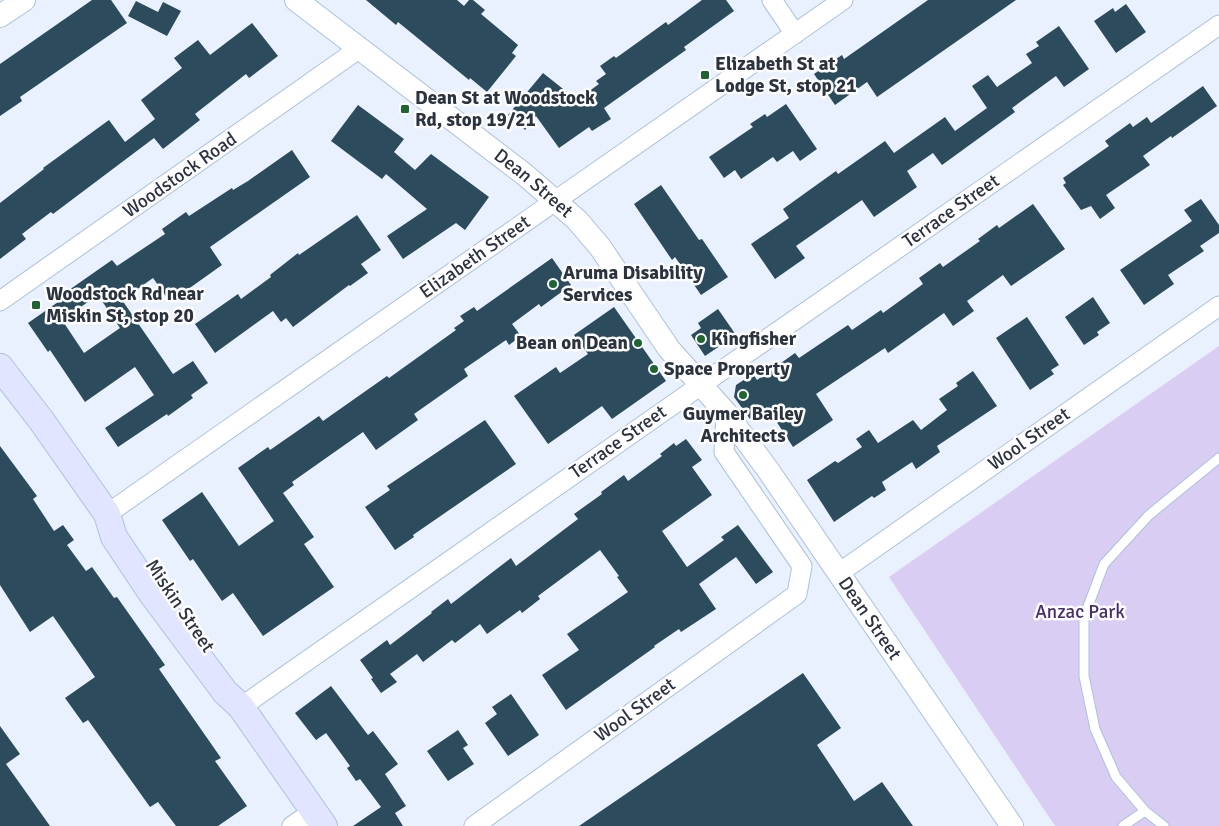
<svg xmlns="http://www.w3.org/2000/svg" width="1219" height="826" font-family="Signika,sans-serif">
	<rect width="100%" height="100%" fill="#e8f1fd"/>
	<path fill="#d9cdf4" d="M1219,346V826H1055L889,577Z"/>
	<path fill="#2c4b5c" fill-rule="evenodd" d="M92,0H111L127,23L20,97L22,101L0,116V64Z
		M366,0H457L464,6L469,0H473L485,10L481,14L518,45L512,53L516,56L487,92L470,78L469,80L398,22L396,25Z
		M702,0H726L734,11L684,47L686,50L604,108L611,119L592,131L589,127L559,148L536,116L525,130L508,115L543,73L577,100L599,84L596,81L606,74L600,66L614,56L616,58L666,22L668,25Z
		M928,0H1016L877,97L867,82L835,105L814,74L842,55L844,59Z
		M136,1L158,12L163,2L181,11L167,36L128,16Z
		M1126,4L1146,32L1116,53L1094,21L1113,8L1115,12Z
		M252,23L278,56L249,78L246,74L195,114L200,120L163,149L154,138L53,214L51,212L22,234L26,239L0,259V203L44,169L43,168L109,120L125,142L155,119L141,100L182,68L174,58L198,40L210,55Z
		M1059,26L1089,69L1064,87L1056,76L1012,108L1015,112L942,165L933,153L907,171L917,187L874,217L862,200L796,246L805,258L775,279L751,244L789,218L783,209L836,171L838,174L885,141L894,153L945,117L955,131L987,108L972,86L988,75L997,87L1032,63L1026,54L1039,46L1036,42Z
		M1203,86L1217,106L1172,138L1171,136L1143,156L1150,165L1106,195L1115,208L1100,219L1091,206L1081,210L1063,185L1066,183L1063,178L1109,146L1105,141L1130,123L1133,127L1147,117L1151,123Z
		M786,104L817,149L800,161L793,151L777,162L773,157L741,179L735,170L724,178L709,157L753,127L750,124L765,114L767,117Z
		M358,105L404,139L394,152L415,170L431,154L489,197L465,230L456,223L403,259L387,236L427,209L386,174L382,179L331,141Z
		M292,150L310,177L210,247L222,265L170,302L153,278L122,300L173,374L193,361L208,383L191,395L193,398L168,416L167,414L118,447L105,428L154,395L135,367L85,402L50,350L48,352L28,323L71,293L69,290L112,260L117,266L165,234L162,229L186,212L189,216L232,188L233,190L248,181ZM98,295L120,328L84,353L62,320Z
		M661,185L699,240L702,239L728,277L701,295L675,257L672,260L634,204Z
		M1201,199L1219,225V233L1200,246L1204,251L1168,275L1174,284L1144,305L1120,270L1192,221L1184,210Z
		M1033,204L1065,249L1011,286L1003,275L967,301L974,311L953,326L944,313L888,353L885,348L816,394L833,420L793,447L767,407L750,419L734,397L736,385L753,374L757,380L795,353L799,358L848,325L852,330L881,310L883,313L923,284L919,278L940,263L943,267L980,241L978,239L997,225L999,228Z
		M357,215L381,250L361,264L368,273L350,286L349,285L293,327L286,318L281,322L273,311L215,353L195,324L238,294L241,299L271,277L270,275L298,253L299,255Z
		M552,258L571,285L541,307L539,304L512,324L521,336L509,345L506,340L464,369L468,376L414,414L418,420L376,450L363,432L292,482L294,485L283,493L314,537L304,544L334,587L263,636L233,593L222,601L193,559L190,561L162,520L202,492L239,546L274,521L238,468L268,447L270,450L319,416L323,421L387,376L389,378L456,330L454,328L464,321L460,316L474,307L477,311Z
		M1093,297L1110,323L1097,332L1099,335L1084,345L1065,317Z
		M614,307L666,381L612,419L602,406L548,444L514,396L556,367L560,373L588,354L574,335Z
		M718,309L736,335L705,356L691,335L701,328L698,323Z
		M1027,317L1059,365L1051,370L1054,374L1030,390L996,338Z
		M973,371L997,406L937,446L940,452L916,469L912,462L882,482L886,490L874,498L872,496L834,522L807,480L835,461L838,463L862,447L856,439L869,430L878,443L913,420L921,430L947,410L939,399L958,386L956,383Z
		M485,420L516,464L413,535L414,537L395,550L365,507L390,490L387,486Z
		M686,439L702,460L692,467L712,495L662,531L687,567L724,540L721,537L738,525L773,572L756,584L736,557L699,584L716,609L681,632L679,629L654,646L655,647L566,710L542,675L579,650L567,634L628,592L617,577L619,576L600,550L538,596L540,599L522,613L520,610L487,634L480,624L455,643L452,640L423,662L417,654L390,674L397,682L381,693L371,679L373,678L360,660L387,640L390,645L432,613L431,612L448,599L451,604L511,558L516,566L578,519L574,514L602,494L601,492L624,475L628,481L662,456L660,454L674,443L676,446Z
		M0,446L37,496L33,499L54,531L63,525L74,540L67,545L86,571L92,567L114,598L117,597L165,665L159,669L221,758L215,761L247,806L218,826H176L158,802L150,807L88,720L83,723L65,698L95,677L53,616L30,632L0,585Z
		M803,673L841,728L817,745L854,801L882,782L913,826H579Z
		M331,686L368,735L373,731L398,764L385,774L406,806L395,813L403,826H353L381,807L360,779L356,781L347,768L350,766L326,733L316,740L295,713Z
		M511,694L539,735L508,756L485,723L497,714L492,707Z
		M0,726L20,754L6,764L50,826H0Z
		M458,730L468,745L463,748L474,764L448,781L427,751Z"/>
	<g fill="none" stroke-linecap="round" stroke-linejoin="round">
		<g stroke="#abc1de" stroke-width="11">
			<path id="service" d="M1123,826L1145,811
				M1164,826L1145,811L1116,777L1095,729L1084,676V617L1104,564L1149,515L1219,458"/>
		</g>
		<g stroke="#abc1de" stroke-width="21">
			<path id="minor" d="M772,0L795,34
				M0,301L360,48
				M107,514L843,0
				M839,573L1219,306
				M241,707L701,385L1219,25
				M292,826L314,811
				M474,826L797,594L802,566L724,452L726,413"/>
		</g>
		<g stroke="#abc1de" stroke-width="24">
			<g id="tertiary">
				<path id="s1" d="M296,0L524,174L577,220L600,247L669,349L726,413L768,470L1012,826"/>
				<path d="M0,16L24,0"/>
			</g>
		</g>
		<g stroke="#abc1de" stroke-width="28">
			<path id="secondary" d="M0,367L41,420L107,514L114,537L152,594L225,692L241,707L324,826"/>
		</g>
		<use href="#service" stroke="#fff" stroke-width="9"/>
		<use href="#minor" stroke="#fff" stroke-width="19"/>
		<use href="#tertiary" stroke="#fff" stroke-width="22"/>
		<use href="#secondary" stroke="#e2e5ff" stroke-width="26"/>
	</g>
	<g fill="#1f6531" stroke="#fdfdfd" stroke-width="2">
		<rect x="700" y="70" width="10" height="10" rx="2.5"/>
		<rect x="400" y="104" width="10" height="10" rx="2.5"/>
		<circle cx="553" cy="284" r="5"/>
		<rect x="31" y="300" width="10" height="10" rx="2.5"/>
		<circle cx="701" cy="339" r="5"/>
		<circle cx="638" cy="343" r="5"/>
		<circle cx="654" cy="369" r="5"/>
		<circle cx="743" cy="395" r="5"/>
	</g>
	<g text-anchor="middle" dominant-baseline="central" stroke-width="5" stroke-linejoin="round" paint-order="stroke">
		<g font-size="19" font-weight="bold" fill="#2b333f" stroke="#fdfdfd" text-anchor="start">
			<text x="715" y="64">Elizabeth St at<tspan x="715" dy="22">Lodge St, stop 21</tspan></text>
			<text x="415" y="98">Dean St at Woodstock<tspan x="415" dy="22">Rd, stop 19/21</tspan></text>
			<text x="563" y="273">Aruma Disability<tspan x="563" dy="22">Services</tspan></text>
			<text x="46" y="294">Woodstock Rd near<tspan x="46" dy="22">Miskin St, stop 20</tspan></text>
			<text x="711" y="339">Kingfisher</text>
			<text x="628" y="343" text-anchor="end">Bean on Dean</text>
			<text x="664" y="369">Space Property</text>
			<text x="743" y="414" text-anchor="middle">Guymer Bailey<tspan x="743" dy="22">Architects</tspan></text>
		</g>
		<g font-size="19" fill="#2b333f" stroke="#fdfdfd">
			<text transform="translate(180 175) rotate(-35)">Woodstock Road</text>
			<text stroke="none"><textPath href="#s1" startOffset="300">Dean Street</textPath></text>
			<text transform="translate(951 211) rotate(-35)">Terrace Street</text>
			<text transform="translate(475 257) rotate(-35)">Elizabeth Street</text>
			<text transform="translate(1029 439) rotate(-35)">Wool Street</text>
			<text transform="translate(618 442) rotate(-35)">Terrace Street</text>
			<text transform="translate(180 606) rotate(56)">Miskin Street</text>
			<text stroke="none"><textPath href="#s1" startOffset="852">Dean Street</textPath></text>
			<text transform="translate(635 710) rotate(-36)">Wool Street</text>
		</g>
		<g font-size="19" fill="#462d6e" stroke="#fdfdfd">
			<text x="1080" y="612">Anzac Park</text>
		</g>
	</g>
</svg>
